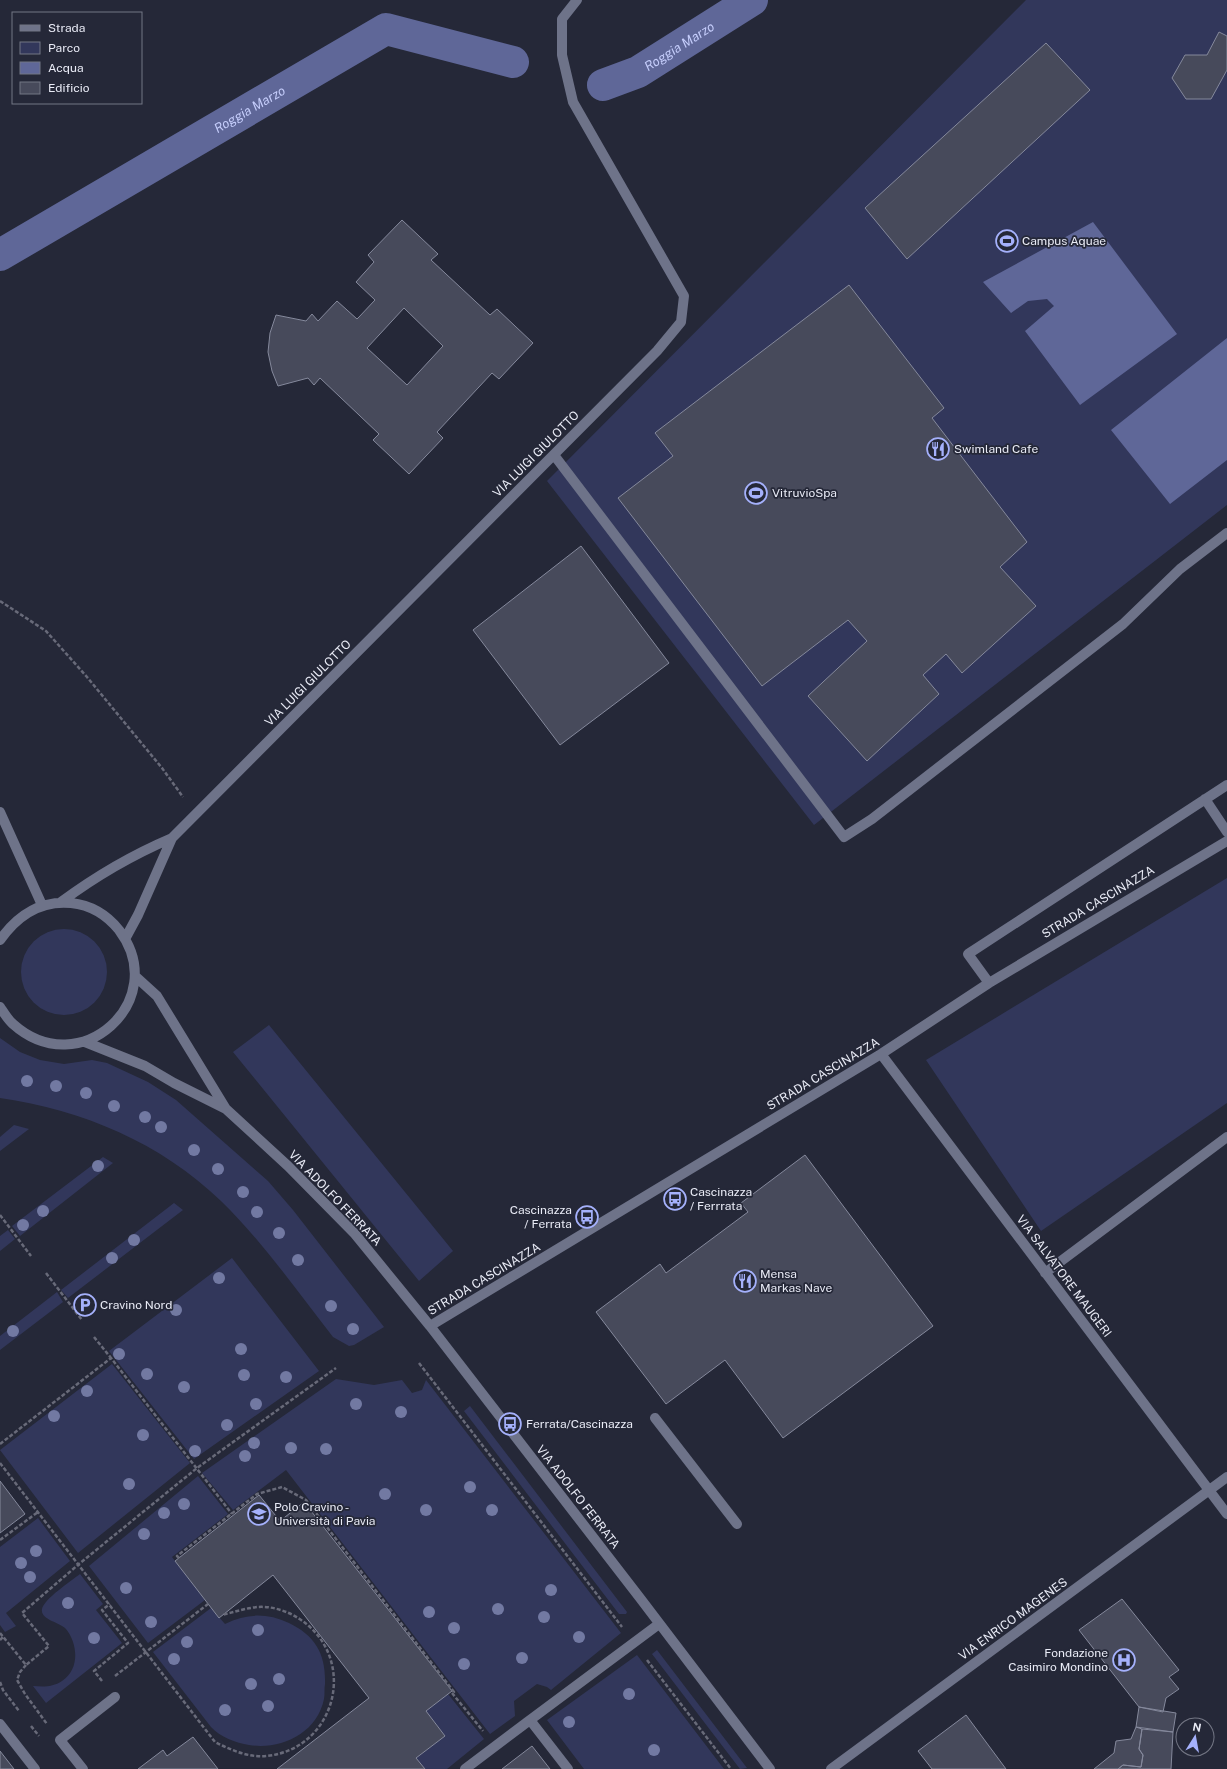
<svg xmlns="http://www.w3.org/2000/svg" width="1227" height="1769" font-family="'Public Sans',sans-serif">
	<rect width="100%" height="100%" fill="#252838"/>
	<path fill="#32375b" d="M1026,0H1227V505L814,825L547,481Z
		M1227,878V1103L1041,1231L926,1060Z
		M21 972a43 43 0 1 1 86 0a43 43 0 1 1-86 0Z
		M269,1025L453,1251L419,1281L233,1052Z
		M0,1038L20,1052L40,1060L64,1064L92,1060L107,1063L148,1082L176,1100L268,1181L293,1210L384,1327L354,1345L349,1346L333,1337C297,1291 263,1242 221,1201C161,1143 83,1110 0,1098Z
		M14,1125L29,1129L0,1151V1137Z
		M103,1157L113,1163L20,1236L12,1226Z
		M174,1203L183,1210L68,1298L61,1290Z
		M8,1230L15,1239L0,1251V1236Z
		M232,1258L319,1371L194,1459L109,1351Z
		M57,1292L63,1302L0,1350V1336Z
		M112,1364L190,1463L78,1553L0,1450Z
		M336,1379L374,1385L402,1380L412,1393L422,1390L426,1380L621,1633L551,1690L547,1687L537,1684L514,1701L515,1716L490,1734L286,1470L233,1510L202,1473Z
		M470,1406L627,1612L626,1614H619L464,1411Z
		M198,1476L228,1514L172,1557L205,1600L148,1643L89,1566Z
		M38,1518L70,1561L6,1613L16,1626L5,1632L0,1625V1547Z
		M80,1574L103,1604L96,1610L122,1643L46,1703L33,1686C44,1687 53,1687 62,1681C80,1669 78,1644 66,1629C60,1622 40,1620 42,1609C44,1599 71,1581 80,1574Z
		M211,1608L225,1624C247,1613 267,1613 289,1623C316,1636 326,1655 325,1684C324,1689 325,1694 324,1699C317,1734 280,1750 249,1745C236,1743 220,1737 211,1727L153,1652Z
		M657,1650L747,1768L740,1769L652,1654Z
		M637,1655L724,1769H584L547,1720Z
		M448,1694L484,1739L447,1769H425L416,1758L445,1736L426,1711Z"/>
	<path fill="#5f6798" d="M1093,222L1177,334L1080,405L1025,331L1054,306L1047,299L1028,301L1011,313L983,282Z
		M1227,338V460L1170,504L1111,430Z"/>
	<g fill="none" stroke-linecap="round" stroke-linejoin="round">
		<g stroke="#5f6798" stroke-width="32">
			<path id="s1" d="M603,85L638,72L752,0"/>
			<path id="s2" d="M0,255L386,29L513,62"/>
		</g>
	</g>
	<path fill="#474a5b" stroke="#85899c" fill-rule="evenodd" d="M1219,32L1227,36V70L1211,99H1186L1172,78L1185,55H1207Z
		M1046,43L1090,90L907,259L865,208Z
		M402,220L438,254L431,260L490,315L497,309L533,343L499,379L492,373L437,432L443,438L409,474L373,440L379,434L320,378L314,385L308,378L278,386L272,371L268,352L270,333L276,315L306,321L312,314L318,321L337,301L357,319L359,317L375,300L356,282L374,262L368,255ZM404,308L443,346L407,385L367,348Z
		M849,285L944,408L932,418L1027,542L1000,567L1036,606L962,673L946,654L923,675L939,694L867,761L808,696L867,641L848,620L762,686L618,498L673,456L655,433L656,432Z
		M581,546L669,663L560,745L473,630Z
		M805,1155L933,1326L783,1438L725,1360L666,1404L596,1312L660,1264L666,1273L748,1212L741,1203Z
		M0,1481L25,1514L0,1533Z
		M259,1495L280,1521L304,1502L452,1691L426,1711L445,1736L416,1758L425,1769H277L369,1698L273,1575L219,1618L175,1561Z
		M1122,1599L1179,1670L1169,1677L1179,1689L1166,1698L1163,1712L1139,1707L1079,1630Z
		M1139,1707L1176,1713L1173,1732L1136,1727Z
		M966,1715L1006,1769H932L918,1751Z
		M1136,1727L1142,1729L1139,1749L1143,1755L1141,1767L1123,1765L1118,1769H1094L1114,1753L1116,1741L1131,1739Z
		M1142,1729L1173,1732L1171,1769H1118L1123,1765L1141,1767L1143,1755L1139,1749Z
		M193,1737L218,1769H138L163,1750L167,1756Z
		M532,1746L550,1769H502Z
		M0,1751L14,1769H0Z"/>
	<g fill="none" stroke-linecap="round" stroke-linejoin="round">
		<path stroke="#686a79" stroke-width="2.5" stroke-dasharray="4 2" stroke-linecap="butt" d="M0,601L46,631L87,677L162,768L183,797
			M0,1215L31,1256
			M46,1273L82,1320
			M94,1337L111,1358
			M419,1363L622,1627
			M0,1444L111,1358L232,1514
			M0,1463L215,1742C231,1750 249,1758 267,1756C338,1748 359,1656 298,1618C287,1611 272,1606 258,1607C246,1608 234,1612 222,1615
			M0,1540L38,1512
			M179,1558L177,1556L257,1494L282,1487L306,1500L454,1692L452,1693L483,1731
			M0,1633L26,1665L49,1646L22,1613L79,1564L197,1468L336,1368
			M0,1640L3,1637
			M647,1660L731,1769
			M26,1665L20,1672L17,1680L25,1694L47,1724
			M115,1676L208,1604
			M102,1681L94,1671L128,1643L102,1610L110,1604
			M0,1682L3,1690L19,1711
			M31,1726L39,1736"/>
		<path stroke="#6e7389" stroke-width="10" d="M554,455L844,837L872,819L1123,624L1180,569L1227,533
			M1205,799L1227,832
			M0,812L42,905
			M61,902C96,876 132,855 172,838
			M125,939L138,915L172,838L657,351L681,322L684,296L573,102L562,55V19L577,0
			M0,940C17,916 40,900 71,903C90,905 107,915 119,930C172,1000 80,1084 13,1024C8,1020 4,1013 0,1007
			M135,976L157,996L226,1109L288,1166L355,1234L430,1326L640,1598L770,1769
			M989,983L968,954L1227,785
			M85,1042L145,1066L174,1083L226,1109
			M881,1054L1227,1514
			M1045,1273L1227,1137
			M430,1326L881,1054L989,983L1227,841
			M655,1418L737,1524
			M0,1724L35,1769
			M83,1769L60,1740L115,1697
			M465,1769L530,1720
			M568,1769L530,1720L659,1624
			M831,1769L1227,1477"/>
	</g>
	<g fill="#7279a2">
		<circle cx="27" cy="1081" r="6"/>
		<circle cx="56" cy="1086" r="6"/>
		<circle cx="86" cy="1093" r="6"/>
		<circle cx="114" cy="1106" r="6"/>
		<circle cx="145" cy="1117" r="6"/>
		<circle cx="161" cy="1127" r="6"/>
		<circle cx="194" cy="1150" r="6"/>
		<circle cx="98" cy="1166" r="6"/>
		<circle cx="218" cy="1169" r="6"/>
		<circle cx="243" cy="1192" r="6"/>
		<circle cx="43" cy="1211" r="6"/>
		<circle cx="257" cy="1212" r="6"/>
		<circle cx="23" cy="1225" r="6"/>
		<circle cx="279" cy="1233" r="6"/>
		<circle cx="134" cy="1240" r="6"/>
		<circle cx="112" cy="1258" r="6"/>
		<circle cx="298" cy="1260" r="6"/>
		<circle cx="219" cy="1278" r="6"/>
		<circle cx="331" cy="1306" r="6"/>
		<circle cx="176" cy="1310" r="6"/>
		<circle cx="353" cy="1329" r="6"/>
		<circle cx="13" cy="1331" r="6"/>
		<circle cx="241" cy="1349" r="6"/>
		<circle cx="119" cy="1354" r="6"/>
		<circle cx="147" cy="1374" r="6"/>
		<circle cx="244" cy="1375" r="6"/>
		<circle cx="286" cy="1377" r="6"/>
		<circle cx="184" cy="1387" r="6"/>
		<circle cx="87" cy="1391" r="6"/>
		<circle cx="256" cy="1404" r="6"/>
		<circle cx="356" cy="1404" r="6"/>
		<circle cx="401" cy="1412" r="6"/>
		<circle cx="54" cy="1416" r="6"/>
		<circle cx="227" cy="1425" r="6"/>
		<circle cx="143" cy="1435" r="6"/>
		<circle cx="254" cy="1443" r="6"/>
		<circle cx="291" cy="1448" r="6"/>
		<circle cx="326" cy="1449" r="6"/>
		<circle cx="195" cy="1451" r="6"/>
		<circle cx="245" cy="1456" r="6"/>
		<circle cx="129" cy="1484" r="6"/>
		<circle cx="470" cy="1487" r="6"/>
		<circle cx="385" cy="1494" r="6"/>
		<circle cx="184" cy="1504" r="6"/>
		<circle cx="426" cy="1510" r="6"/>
		<circle cx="492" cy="1510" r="6"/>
		<circle cx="164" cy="1513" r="6"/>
		<circle cx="144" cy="1534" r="6"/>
		<circle cx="36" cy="1551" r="6"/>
		<circle cx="21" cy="1563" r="6"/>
		<circle cx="30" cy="1577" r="6"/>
		<circle cx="126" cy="1588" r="6"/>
		<circle cx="551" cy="1590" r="6"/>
		<circle cx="68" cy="1603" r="6"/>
		<circle cx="498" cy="1609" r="6"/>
		<circle cx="429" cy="1612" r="6"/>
		<circle cx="544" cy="1617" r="6"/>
		<circle cx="151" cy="1622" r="6"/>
		<circle cx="454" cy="1628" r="6"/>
		<circle cx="258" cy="1630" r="6"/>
		<circle cx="579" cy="1637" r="6"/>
		<circle cx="94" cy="1638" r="6"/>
		<circle cx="187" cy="1642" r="6"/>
		<circle cx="522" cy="1658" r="6"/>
		<circle cx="174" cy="1659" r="6"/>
		<circle cx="464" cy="1664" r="6"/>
		<circle cx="279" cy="1679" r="6"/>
		<circle cx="251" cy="1684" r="6"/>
		<circle cx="629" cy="1694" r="6"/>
		<circle cx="268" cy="1706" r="6"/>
		<circle cx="225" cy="1710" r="6"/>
		<circle cx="569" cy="1722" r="6"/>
		<circle cx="654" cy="1750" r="6"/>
	</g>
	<defs>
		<g id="stadium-ring" transform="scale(1.15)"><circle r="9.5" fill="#252838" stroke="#a5b1fc" stroke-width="1.5"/><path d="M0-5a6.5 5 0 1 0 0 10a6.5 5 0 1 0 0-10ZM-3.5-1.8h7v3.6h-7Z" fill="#a5b1fc"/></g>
		<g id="restaurant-ring" transform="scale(1.15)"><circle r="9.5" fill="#252838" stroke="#a5b1fc" stroke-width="1.5"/><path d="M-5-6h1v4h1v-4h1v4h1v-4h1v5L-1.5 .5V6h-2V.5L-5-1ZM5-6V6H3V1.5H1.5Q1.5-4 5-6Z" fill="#a5b1fc"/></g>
		<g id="bus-ring" transform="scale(1.15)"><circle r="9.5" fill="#252838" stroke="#a5b1fc" stroke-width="1.5"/><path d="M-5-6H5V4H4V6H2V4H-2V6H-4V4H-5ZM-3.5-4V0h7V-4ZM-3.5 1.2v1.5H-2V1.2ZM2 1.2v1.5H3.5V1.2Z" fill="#a5b1fc"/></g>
		<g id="parking-ring" transform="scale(1.15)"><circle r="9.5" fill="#252838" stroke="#a5b1fc" stroke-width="1.5"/><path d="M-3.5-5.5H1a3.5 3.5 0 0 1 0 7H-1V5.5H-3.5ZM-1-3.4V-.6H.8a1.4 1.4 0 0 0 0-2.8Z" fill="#a5b1fc"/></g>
		<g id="university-ring" transform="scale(1.15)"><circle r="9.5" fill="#252838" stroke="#a5b1fc" stroke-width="1.5"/><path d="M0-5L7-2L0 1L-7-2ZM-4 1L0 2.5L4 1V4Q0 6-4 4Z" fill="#a5b1fc"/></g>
		<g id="hospital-ring" transform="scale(1.15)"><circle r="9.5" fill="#252838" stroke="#a5b1fc" stroke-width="1.5"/><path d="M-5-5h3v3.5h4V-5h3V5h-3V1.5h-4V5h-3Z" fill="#a5b1fc"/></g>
	</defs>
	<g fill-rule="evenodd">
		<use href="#stadium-ring" x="1007" y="241"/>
		<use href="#restaurant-ring" x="938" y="449"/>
		<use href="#stadium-ring" x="756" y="493"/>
		<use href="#bus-ring" x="675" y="1199"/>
		<use href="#bus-ring" x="587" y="1217"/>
		<use href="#restaurant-ring" x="745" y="1281"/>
		<use href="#parking-ring" x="85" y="1305"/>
		<use href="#bus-ring" x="510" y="1424"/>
		<use href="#university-ring" x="259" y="1514"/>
		<use href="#hospital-ring" x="1124" y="1660"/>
	</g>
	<g text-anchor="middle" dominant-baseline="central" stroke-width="3.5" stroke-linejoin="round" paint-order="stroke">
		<g font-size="12" fill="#e9ebf6" stroke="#252838" text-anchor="start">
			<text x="1022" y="241">Campus Aquae</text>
			<text x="954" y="449">Swimland Cafe</text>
			<text x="772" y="493">VitruvioSpa</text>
			<text x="690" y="1192">Cascinazza<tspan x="690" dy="14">/ Ferrrata</tspan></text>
			<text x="572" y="1210" text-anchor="end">Cascinazza<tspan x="572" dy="14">/ Ferrata</tspan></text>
			<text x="760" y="1274">Mensa<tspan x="760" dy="14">Markas Nave</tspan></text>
			<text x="100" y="1305">Cravino Nord</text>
			<text x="526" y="1424">Ferrata/Cascinazza</text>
			<text x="274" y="1507">Polo Cravino -<tspan x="274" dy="14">Università di Pavia</tspan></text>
			<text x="1108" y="1653" text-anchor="end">Fondazione<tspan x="1108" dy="14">Casimiro Mondino</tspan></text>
		</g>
		<g font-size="12" fill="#e9ebf6" stroke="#252838">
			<text transform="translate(536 454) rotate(-45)">VIA LUIGI GIULOTTO</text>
			<text transform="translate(308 683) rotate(-45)">VIA LUIGI GIULOTTO</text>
			<text transform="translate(1098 902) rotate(-31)">STRADA CASCINAZZA</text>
			<text transform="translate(823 1074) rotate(-31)">STRADA CASCINAZZA</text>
			<text transform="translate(335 1198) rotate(46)">VIA ADOLFO FERRATA</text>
			<text transform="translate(1064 1276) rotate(53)">VIA SALVATORE MAUGERI</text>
			<text transform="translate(484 1279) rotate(-31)">STRADA CASCINAZZA</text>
			<text transform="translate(578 1497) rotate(52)">VIA ADOLFO FERRATA</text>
			<text transform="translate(1013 1619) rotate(-36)">VIA ENRICO MAGENES</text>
		</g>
		<g font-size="13" font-style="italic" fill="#c5cdfb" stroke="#252838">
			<text stroke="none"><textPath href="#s1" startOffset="86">Roggia Marzo</textPath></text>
			<text stroke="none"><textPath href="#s2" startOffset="289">Roggia Marzo</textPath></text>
		</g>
	</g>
	<rect x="12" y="12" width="130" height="92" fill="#252838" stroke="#737684"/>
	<rect x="20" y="25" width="20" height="6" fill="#6e7389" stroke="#737684"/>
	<text x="48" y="32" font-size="12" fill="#e9ebf6">Strada</text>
	<rect x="20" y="42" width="20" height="12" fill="#32375b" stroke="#737684"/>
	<text x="48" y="52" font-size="12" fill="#e9ebf6">Parco</text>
	<rect x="20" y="62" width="20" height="12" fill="#5f6798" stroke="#737684"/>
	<text x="48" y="72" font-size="12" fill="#e9ebf6">Acqua</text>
	<rect x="20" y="82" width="20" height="12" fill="#474a5b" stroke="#737684"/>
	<text x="48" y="92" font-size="12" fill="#e9ebf6">Edificio</text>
	<g transform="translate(1195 1737) rotate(11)"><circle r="19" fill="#252838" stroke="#737684"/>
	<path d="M0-3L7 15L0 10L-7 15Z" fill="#a5b1fc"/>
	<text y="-6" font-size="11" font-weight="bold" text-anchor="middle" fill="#e9ebf6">N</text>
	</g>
</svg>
